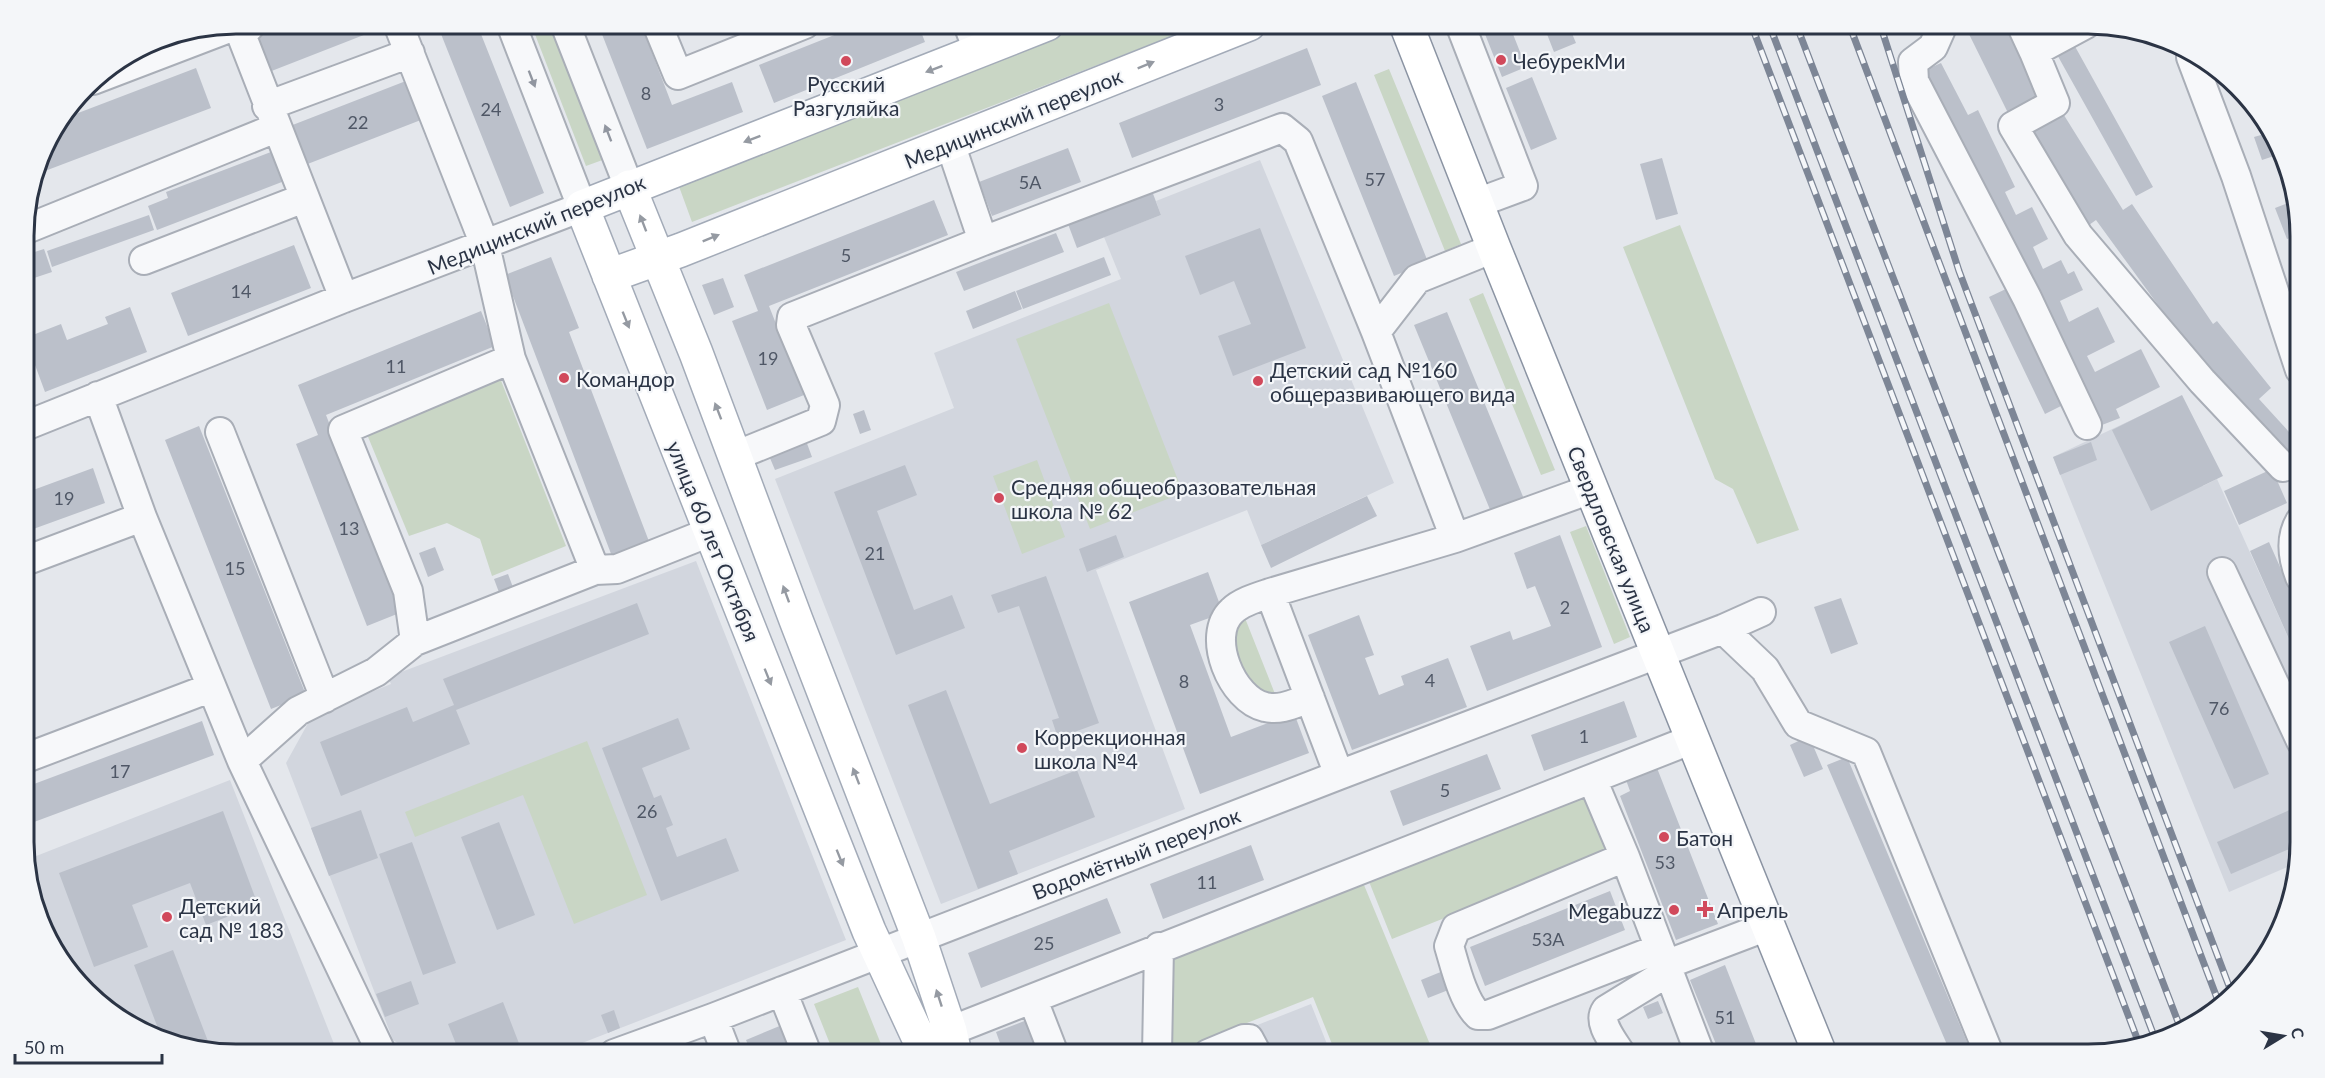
<svg xmlns="http://www.w3.org/2000/svg" width="2325" height="1078" font-family="Lato,sans-serif">
	<rect width="100%" height="100%" fill="#e4e7ec"/>
	<path fill="#d2d6de" d="M1260,160L1394,483L1261,545L1247,510L1096,570L1185,809L941,904L775,479L954,408L934,353L1121,279L1104,237L1161,215L1156,201Z
		M2163,405L2203,486L2217,479L2301,666V842L2297,863L2229,892L2053,457Z
		M696,561L846,940L554,1054H415L393,1040L286,763L312,716L391,684L388,677Z
		M230,780L338,1054H236L155,1038L72,974L26,860Z
		M1311,1004L1331,1054H1184Z"/>
	<path fill="#c9d6c5" d="M531,24H556L608,158L586,166Z
		M1083,24H1203L692,222L677,181Z
		M1389,69L1461,244L1445,251L1374,75Z
		M1680,225L1799,530L1757,544L1733,489L1715,479L1623,247Z
		M1483,293L1555,470L1541,475L1469,299Z
		M1109,303L1183,493L1090,529L1016,339Z
		M500,378L566,546L492,576L480,539L447,523L409,536L366,432Z
		M1037,460L1065,537L1022,554L993,476Z
		M1586,526L1630,637L1614,644L1570,532Z
		M1243,613L1277,699L1265,695L1237,670L1233,635Z
		M587,741L647,895L574,924L523,795L415,837L405,812Z
		M1585,791L1610,852L1392,939L1368,879Z
		M1364,885L1434,1054H1336L1313,997L1168,1054L1169,956Z
		M858,987L885,1054H834L814,1004Z"/>
	<path fill="#bbc0ca" d="M285,24H392L269,72L255,36Z
		M437,24H477L544,193L510,207Z
		M598,24H641L672,105L732,82L743,112L647,149Z
		M862,24H918L925,42L774,103L759,65Z
		M1481,24H1509L1526,67L1502,77Z
		M1543,24H1568L1576,43L1554,52Z
		M1964,24H2004L2042,102L2010,117Z
		M2036,24H2066L2041,36Z
		M2072,41L2153,187L2136,196L2055,51Z
		M1307,48L1321,85L1132,158L1119,123Z
		M1941,63L1968,115L1978,110L2015,187L2005,192L2016,215L2032,207L2048,239L2033,247L2043,269L2061,260L2068,274L2074,271L2083,290L2060,301L2069,322L2098,307L2115,342L2087,356L2095,372L2141,349L2160,387L2116,409L2120,418L2102,425L1923,71Z
		M196,68L211,108L37,174L46,142L65,118Z
		M1532,77L1557,139L1531,150L1506,88Z
		M411,79L426,118L305,165L290,126Z
		M1356,82L1428,262L1394,276L1322,96Z
		M2062,112L2123,210L2132,204L2213,324L2217,321L2271,388L2259,399L2300,444L2288,459L2185,342L2096,220L2089,225L2031,128Z
		M2268,133L2277,155L2262,160L2254,137Z
		M1068,148L1081,182L992,216L979,182Z
		M276,150L287,180L157,230L148,206L168,198L166,192Z
		M1662,158L1678,214L1656,220L1640,164Z
		M1152,191L1161,215L1077,248L1068,224Z
		M934,200L948,235L769,306L804,395L767,410L732,321L758,311L744,275Z
		M2296,200L2299,209V235L2287,239L2275,208Z
		M149,215L154,230L52,267L47,251Z
		M1260,228L1306,348L1233,376L1218,336L1251,324L1234,281L1200,295L1185,256Z
		M1056,233L1064,252L964,291L956,272Z
		M294,245L311,288L188,336L171,293Z
		M44,249L52,272L31,279L25,255Z
		M551,257L579,328L569,332L650,544L613,559L505,275Z
		M1104,257L1111,275L1023,309L1016,291Z
		M723,278L734,307L714,315L702,285Z
		M2008,288L2063,405L2045,414L1989,297Z
		M1015,291L1022,309L973,329L966,311Z
		M130,307L147,352L45,392L25,338L61,324L67,340L108,324L105,317Z
		M481,311L495,346L326,415L402,612L367,626L296,444L318,435L298,385Z
		M1447,312L1524,499L1491,512L1414,325Z
		M2182,395L2223,476L2151,511L2112,430Z
		M864,410L871,430L860,434L853,414Z
		M199,426L306,695L271,709L165,440Z
		M805,438L812,457L775,470L767,451Z
		M2091,442L2097,460L2060,475L2053,457Z
		M905,465L917,495L877,511L914,610L952,595L965,628L896,655L834,492Z
		M93,468L105,503L25,532V493Z
		M2272,469L2287,503L2239,525L2224,491Z
		M1367,496L1377,516L1271,568L1261,545Z
		M1116,535L1124,557L1087,572L1079,549Z
		M1560,535L1602,647L1487,691L1470,646L1510,631L1513,640L1551,626L1535,586L1527,589L1514,553Z
		M2269,542L2300,612L2301,666L2250,551Z
		M435,547L444,570L428,577L419,553Z
		M1208,572L1223,613L1190,625L1231,737L1294,713L1309,753L1200,794L1129,602Z
		M508,574L514,590L500,595L494,579Z
		M1046,576L1099,723L1058,738L1052,720L1059,718L1019,606L998,613L991,595Z
		M1841,598L1858,644L1831,654L1814,607Z
		M637,603L649,634L456,710L470,744L341,796L320,742L407,707L413,722L454,705L443,679Z
		M1359,615L1374,655L1365,658L1379,695L1404,685L1401,676L1448,658L1467,707L1352,750L1308,635Z
		M2205,626L2269,774L2234,789L2169,642Z
		M946,690L990,804L1077,770L1095,817L1009,851L1018,874L978,889L908,705Z
		M1624,701L1637,737L1544,771L1531,735Z
		M678,718L690,749L642,768L654,798L661,795L673,825L666,828L677,857L726,838L739,871L661,901L602,748Z
		M202,721L214,755L26,825V787Z
		M1809,736L1823,769L1804,777L1790,745Z
		M1487,754L1501,789L1403,826L1390,791Z
		M1847,757L1972,1054H1951L1827,765Z
		M1657,768L1718,924L1676,940L1620,796L1630,791L1626,780Z
		M2301,805V844L2231,874L2217,842Z
		M361,810L378,858L329,876L311,828Z
		M223,811L258,905L206,925L190,883L132,905L148,947L94,967L59,873Z
		M499,822L535,915L497,930L461,837Z
		M412,842L456,963L423,975L379,854Z
		M1251,845L1264,880L1163,919L1150,884Z
		M1610,891L1625,930L1485,986L1470,947Z
		M1107,898L1121,933L981,988L968,953Z
		M173,950L211,1049L162,1039L134,965Z
		M1725,965L1760,1054H1720L1690,980Z
		M1448,969L1456,987L1428,998L1421,980Z
		M411,981L419,1004L385,1017L376,994Z
		M1658,1001L1663,1013L1648,1019L1643,1007Z
		M503,1002L520,1046L499,1054H460L448,1024Z
		M614,1010L620,1028L608,1033L601,1015Z
		M1027,1020L1040,1054H1004L996,1032Z
		M782,1025L793,1054H752L746,1040Z"/>
	<g fill="none" stroke-linecap="round" stroke-linejoin="round">
		<g stroke="#a9aeb7" stroke-width="32">
			<path id="minor" d="M237,24L344,298
				M398,24L485,245L511,359L595,570L617,569L710,532
				M565,24L629,187
				M657,24L678,75L805,24
				M968,24L978,51
				M1460,24L1523,186L1477,203
				M1939,24L1941,29L1933,47L1913,62L1914,81L2027,298L2087,425
				M2021,24L2034,52L2086,24
				M2034,52L2055,103L2013,126L2078,235L2202,381L2283,467
				M2191,57L2236,176L2300,370
				M93,80L237,25L240,31L249,27
				M267,106L410,53
				M24,230L276,128
				M983,241L1282,128L1298,141L1376,332L1417,279L1494,248
				M144,260L304,198
				M1376,332L1455,538L1591,489
				M511,359L343,430L408,591L415,641L595,570
				M98,396L142,517L242,761L382,1054
				M25,426L344,298L582,207L511,24
				M220,432L325,698
				M735,456L821,421L825,405L791,325L792,317L983,241L950,143
				M2300,521C2290,538 2293,559 2300,577
				M25,561L142,517
				M2222,572L2301,741
				M1270,593C1258,597 1241,602 1232,611C1205,636 1232,700 1265,707C1281,711 1295,703 1310,698
				M1723,629L1765,669L1798,724L1866,752L1989,1054
				M26,758L210,688
				M242,761L298,711L376,672L415,641
				M1339,775L1270,593L1455,538
				M1592,779L1625,857L1700,1054
				M1625,857L1456,928L1449,946C1455,966 1463,1001 1478,1015H1488L1658,949
				M782,991L807,1054
				M1033,1000L1054,1054
				M713,1018L727,1054
				M950,1031L1693,739
				M614,1054L713,1018L1339,775L1723,629L1761,612
				M1157,1054L1159,947
				M1208,1054L1244,1039H1249L1257,1054
				M1621,1054C1614,1042 1597,1023 1606,1010L1668,972L1665,965L1768,926"/>
		</g>
		<g stroke="#a3abb8" stroke-width="36">
			<path id="major" d="M629,187L696,353L796,620L919,938L950,1031L955,1054
				M609,276L681,250L1249,24
				M926,1054L869,931L582,207L1047,24"/>
		</g>
		<g stroke="#8b94a3" stroke-width="36">
			<path id="highway" d="M1406,24L1494,248L1820,1054"/>
		</g>
		<use href="#minor" stroke="#f7f8fa" stroke-width="28"/>
		<use href="#major" stroke="#fff" stroke-width="33"/>
		<use href="#highway" stroke="#fff" stroke-width="33"/>
		<g stroke="#7d8696" stroke-width="7">
			<path id="rail" d="M1751,24L2138,1041
				M1769,24L2154,1036
				M1796,24L2180,1027
				M1849,24L2220,1006
				M1880,24L1959,271L2232,994"/>
		</g>
		<use href="#rail" stroke="#f4f6f9" stroke-width="4.5" stroke-dasharray="14" stroke-linecap="butt"/>
	</g>
	<defs><path id="oneway-solid" d="M-6-.8H1V-3.2L6.5 0L1 3.2V.8H-6Z" transform="scale(1.5)"/></defs>
	<g fill="#959aa2">
		<use href="#oneway-solid" transform="translate(1146 65) rotate(-22)"/>
		<use href="#oneway-solid" transform="translate(934 69) rotate(159)"/>
		<use href="#oneway-solid" transform="translate(752 139) rotate(159)"/>
		<use href="#oneway-solid" transform="translate(643 223) rotate(-111)"/>
		<use href="#oneway-solid" transform="translate(711 238) rotate(-22)"/>
		<use href="#oneway-solid" transform="translate(626 320) rotate(68)"/>
		<use href="#oneway-solid" transform="translate(718 411) rotate(-111)"/>
		<use href="#oneway-solid" transform="translate(786 594) rotate(-110)"/>
		<use href="#oneway-solid" transform="translate(768 677) rotate(68)"/>
		<use href="#oneway-solid" transform="translate(856 776) rotate(-111)"/>
		<use href="#oneway-solid" transform="translate(840 858) rotate(68)"/>
		<use href="#oneway-solid" transform="translate(939 998) rotate(-108)"/>
	</g>
	<g fill="#9196a0">
		<use href="#oneway-solid" transform="translate(532 79) rotate(69)"/>
		<use href="#oneway-solid" transform="translate(608 133) rotate(-111)"/>
	</g>
	<g fill="#d1495b" stroke="#f4f6f9" stroke-width="2">
		<circle cx="1501" cy="60" r="6"/>
		<circle cx="846" cy="61" r="6"/>
		<circle cx="564" cy="378" r="6"/>
		<circle cx="1258" cy="381" r="6"/>
		<circle cx="999" cy="498" r="6"/>
		<circle cx="1022" cy="748" r="6"/>
		<circle cx="1664" cy="837" r="6"/>
		<path d="M1702 900h6v6h6v6h-6v6h-6v-6h-6v-6h6z"/>
		<circle cx="1674" cy="910" r="6"/>
		<circle cx="167" cy="917" r="6"/>
	</g>
	<g text-anchor="middle" dominant-baseline="central" stroke-width="4.5" stroke-linejoin="round" paint-order="stroke">
		<g font-size="18" fill="#4f5766">
			<text x="646" y="93">8</text>
			<text x="1219" y="104">3</text>
			<text x="491" y="109">24</text>
			<text x="358" y="122">22</text>
			<text x="1375" y="179">57</text>
			<text x="1030" y="182">5А</text>
			<text x="846" y="255">5</text>
			<text x="241" y="291">14</text>
			<text x="768" y="358">19</text>
			<text x="396" y="366">11</text>
			<text x="64" y="498">19</text>
			<text x="349" y="528">13</text>
			<text x="875" y="553">21</text>
			<text x="235" y="568">15</text>
			<text x="1565" y="607">2</text>
			<text x="1430" y="680">4</text>
			<text x="1184" y="681">8</text>
			<text x="2219" y="708">76</text>
			<text x="1584" y="736">1</text>
			<text x="120" y="771">17</text>
			<text x="1445" y="790">5</text>
			<text x="647" y="811">26</text>
			<text x="1665" y="862">53</text>
			<text x="1207" y="882">11</text>
			<text x="1548" y="939">53А</text>
			<text x="1044" y="943">25</text>
			<text x="1725" y="1017">51</text>
		</g>
		<g font-size="21" fill="#2b3445" stroke="#f4f6f9" text-anchor="start">
			<text x="1513" y="60">ЧебурекМи</text>
			<text x="846" y="83" text-anchor="middle">Русский<tspan x="846" dy="24">Разгуляйка</tspan></text>
			<text x="1270" y="369">Детский сад №160<tspan x="1270" dy="24">общеразвивающего вида</tspan></text>
			<text x="576" y="378">Командор</text>
			<text x="1011" y="486">Средняя общеобразовательная<tspan x="1011" dy="24">школа № 62</tspan></text>
			<text x="1034" y="736">Коррекционная<tspan x="1034" dy="24">школа №4</tspan></text>
			<text x="1676" y="837">Батон</text>
			<text x="179" y="905">Детский<tspan x="179" dy="24">сад № 183</tspan></text>
			<text x="1717" y="909">Апрель</text>
			<text x="1662" y="910" text-anchor="end">Megabuzz</text>
		</g>
		<g font-size="21" fill="#2b3445" stroke="#f4f6f9">
			<text transform="translate(1013 118) rotate(-22)">Медицинский переулок</text>
			<text transform="translate(536 224) rotate(-22)">Медицинский переулок</text>
			<text transform="translate(1612 539) rotate(68)">Свердловская улица</text>
			<text transform="translate(714 541) rotate(68)">улица 60 лет Октября</text>
			<text transform="translate(1136 853) rotate(-21)">Водомётный переулок</text>
		</g>
	</g>
	<path d="M0 0H2325V1078H0ZM236 34H2088A202 202 0 0 1 2290 236V842A202 202 0 0 1 2088 1044H236A202 202 0 0 1 34 842V236A202 202 0 0 1 236 34Z" fill="#f4f6f9" fill-rule="evenodd"/>
	<path fill="none" stroke="#2b3445" stroke-width="3" d="M236 34H2088A202 202 0 0 1 2290 236V842A202 202 0 0 1 2088 1044H236A202 202 0 0 1 34 842V236A202 202 0 0 1 236 34Z"/>
	<g transform="translate(2283 1036) rotate(79)" stroke="#f4f6f9" stroke-width="4.5" paint-order="stroke">
	<path d="M0-4.5L10 22L0 15L-10 22Z" fill="#2b3445"/>
	<text y="-9" font-size="16" font-weight="bold" text-anchor="middle" fill="#2b3445">С</text>
	</g>
	<path d="M15 1054v9h147v-9" fill="none" stroke="#2b3445" stroke-width="3"/>
	<text x="24" y="1054" font-size="18" fill="#2b3445" stroke="#f4f6f9" stroke-width="4.5" paint-order="stroke">50 m</text>
</svg>
